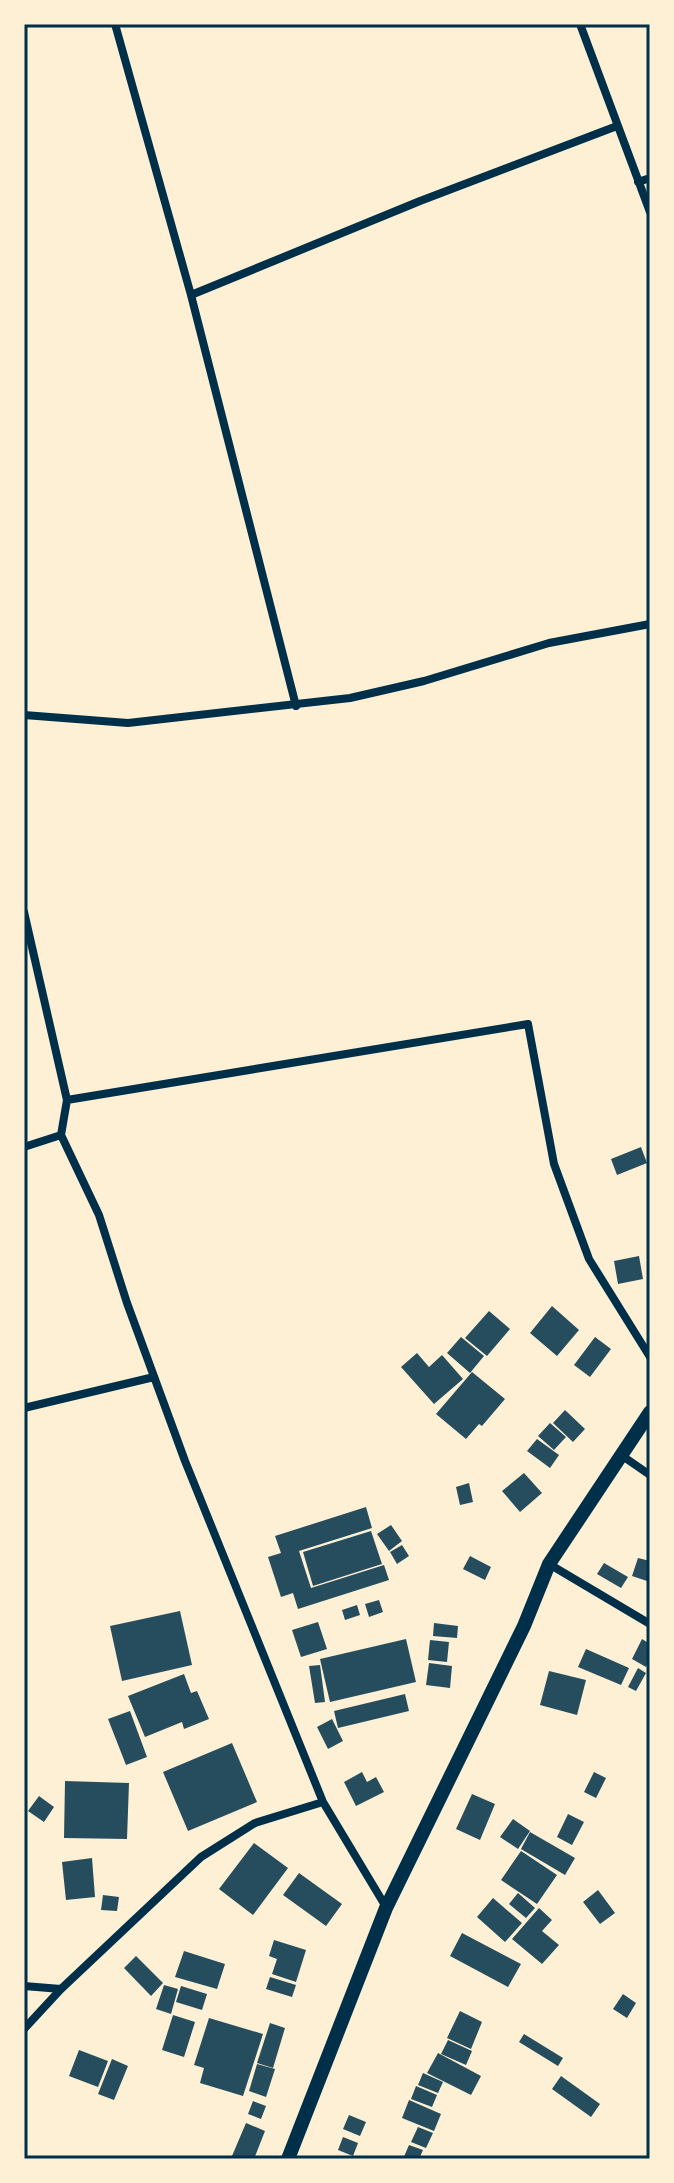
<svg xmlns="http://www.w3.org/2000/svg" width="674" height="2183" font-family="Arial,sans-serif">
	<rect width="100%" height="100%" fill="#fdf0d5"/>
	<path fill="#264d5e" d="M641,1147L647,1163L617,1175L611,1159Z
		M639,1256L643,1279L618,1284L614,1261Z
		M552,1306L579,1330L557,1356L530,1333Z
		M489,1311L510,1329L487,1356L465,1338Z
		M461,1337L484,1356L470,1373L447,1353Z
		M595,1337L611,1349L590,1377L574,1365Z
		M417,1353L429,1367L442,1355L463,1379L434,1404L401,1367Z
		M472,1372L505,1399L482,1426L479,1424L466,1439L436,1414Z
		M565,1410L585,1429L573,1442L553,1423Z
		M550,1423L566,1437L554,1450L538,1436Z
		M537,1439L559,1455L550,1468L527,1451Z
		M524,1473L542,1493L520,1512L502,1491Z
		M469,1483L473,1502L460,1505L456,1487Z
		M366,1507L372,1528L299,1551L311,1588L384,1565L389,1580L298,1609L293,1593L281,1597L268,1557L281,1553L275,1536Z
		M391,1525L402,1541L389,1551L377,1534Z
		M371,1531L382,1564L313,1586L303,1552Z
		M402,1545L409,1556L397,1564L390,1552Z
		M470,1556L491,1567L485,1580L463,1569Z
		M638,1558L650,1561V1582L632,1576Z
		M604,1563L628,1577L621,1588L597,1574Z
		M379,1600L383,1612L369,1617L365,1604Z
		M357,1605L360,1615L345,1620L342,1610Z
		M180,1611L192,1665L122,1681L110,1626Z
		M318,1622L327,1649L301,1657L292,1630Z
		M434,1623L458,1626L457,1638L433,1636Z
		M406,1639L416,1682L330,1702L320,1659Z
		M642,1639L650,1644V1659L646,1667L632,1659Z
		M430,1640L449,1642L447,1662L428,1660Z
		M586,1649L629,1668L621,1685L578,1667Z
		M429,1663L452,1666L450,1688L426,1685Z
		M320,1665L325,1702L315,1703L309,1666Z
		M638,1668L646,1673L636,1691L628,1687Z
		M549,1671L586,1680L577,1715L540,1705Z
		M184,1674L191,1693L197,1691L209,1719L184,1729L182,1722L145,1737L128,1696Z
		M405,1694L409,1711L338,1728L334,1711Z
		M130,1711L147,1757L126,1765L108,1719Z
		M332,1719L343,1741L328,1749L317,1727Z
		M232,1743L257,1802L188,1831L163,1772Z
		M362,1772L367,1782L376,1777L384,1792L356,1806L344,1782Z
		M594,1772L606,1778L596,1798L584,1792Z
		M65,1781L129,1783L127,1839L64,1838Z
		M472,1794L495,1804L480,1840L456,1829Z
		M39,1796L54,1807L44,1822L28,1811Z
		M568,1814L584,1822L572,1845L557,1837Z
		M513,1819L530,1831L518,1849L500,1837Z
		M530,1832L575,1858L565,1875L521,1849Z
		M254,1843L288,1868L253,1915L219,1889Z
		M521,1851L557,1875L537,1904L501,1880Z
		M92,1858L95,1897L66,1900L62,1862Z
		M299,1873L342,1904L326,1926L283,1895Z
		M598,1890L615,1913L600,1924L583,1902Z
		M518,1893L535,1908L526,1918L509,1904Z
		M103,1895L119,1897L117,1911L101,1910Z
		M493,1898L522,1923L505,1942L477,1917Z
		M539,1908L552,1920L542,1931L559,1945L542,1964L512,1939Z
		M462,1933L521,1964L508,1987L450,1956Z
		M274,1940L306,1950L296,1982L272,1974L277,1959L269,1956Z
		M184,1951L225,1964L217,1989L175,1977Z
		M136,1956L163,1983L151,1996L124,1968Z
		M270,1977L296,1985L292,1997L266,1989Z
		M164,1985L178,1989L171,2014L156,2009Z
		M181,1986L207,1994L202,2010L176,2002Z
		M623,1994L636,2003L627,2018L613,2009Z
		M460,2011L482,2022L471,2049L447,2038Z
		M173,2015L195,2022L184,2057L162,2050Z
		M209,2018L263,2034L243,2096L200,2083L204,2068L194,2065Z
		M270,2023L285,2028L273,2068L257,2063Z
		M524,2034L563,2058L558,2066L519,2042Z
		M448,2040L472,2051L466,2065L441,2054Z
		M79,2050L108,2061L98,2087L69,2076Z
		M438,2053L481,2076L471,2095L427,2073Z
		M112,2059L128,2066L114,2100L98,2094Z
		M257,2064L275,2069L266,2097L249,2091Z
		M423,2073L443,2082L438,2093L418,2085Z
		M561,2076L600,2104L591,2117L552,2089Z
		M416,2086L437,2095L432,2107L411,2099Z
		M409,2100L441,2114L434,2131L402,2118Z
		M253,2101L266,2106L261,2119L248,2114Z
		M349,2115L366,2122L360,2136L343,2129Z
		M246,2123L265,2131L254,2159H240L232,2156Z
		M418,2127L433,2133L426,2148L411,2142Z
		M343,2137L358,2143L353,2156L338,2150Z
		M409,2145L423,2150L419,2159H403Z"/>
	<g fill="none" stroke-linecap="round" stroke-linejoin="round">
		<path stroke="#003049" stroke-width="8" d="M115,24L191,295L296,706
			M580,24L650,212
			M638,182L650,178
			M191,295L420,201L617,126
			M24,715L128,723L350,698L424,681L549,643L650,624
			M24,912L67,1100L61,1135L99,1215L127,1303L185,1461L323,1802L386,1907
			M67,1100L528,1024L554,1164L589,1259L650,1357
			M24,1147L61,1135
			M24,1408L154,1377
			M621,1455L650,1475
			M549,1564L650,1624
			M24,1986L61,1989
			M24,2029L61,1989L201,1857L255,1823L323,1802"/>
		<path stroke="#003049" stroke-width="14" d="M288,2159L386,1908L524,1626L549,1564L650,1412"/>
	</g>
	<rect width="674" height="2183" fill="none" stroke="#fdf0d5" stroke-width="52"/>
	<rect x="26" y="26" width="622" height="2131" fill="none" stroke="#003049" stroke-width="3"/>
</svg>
